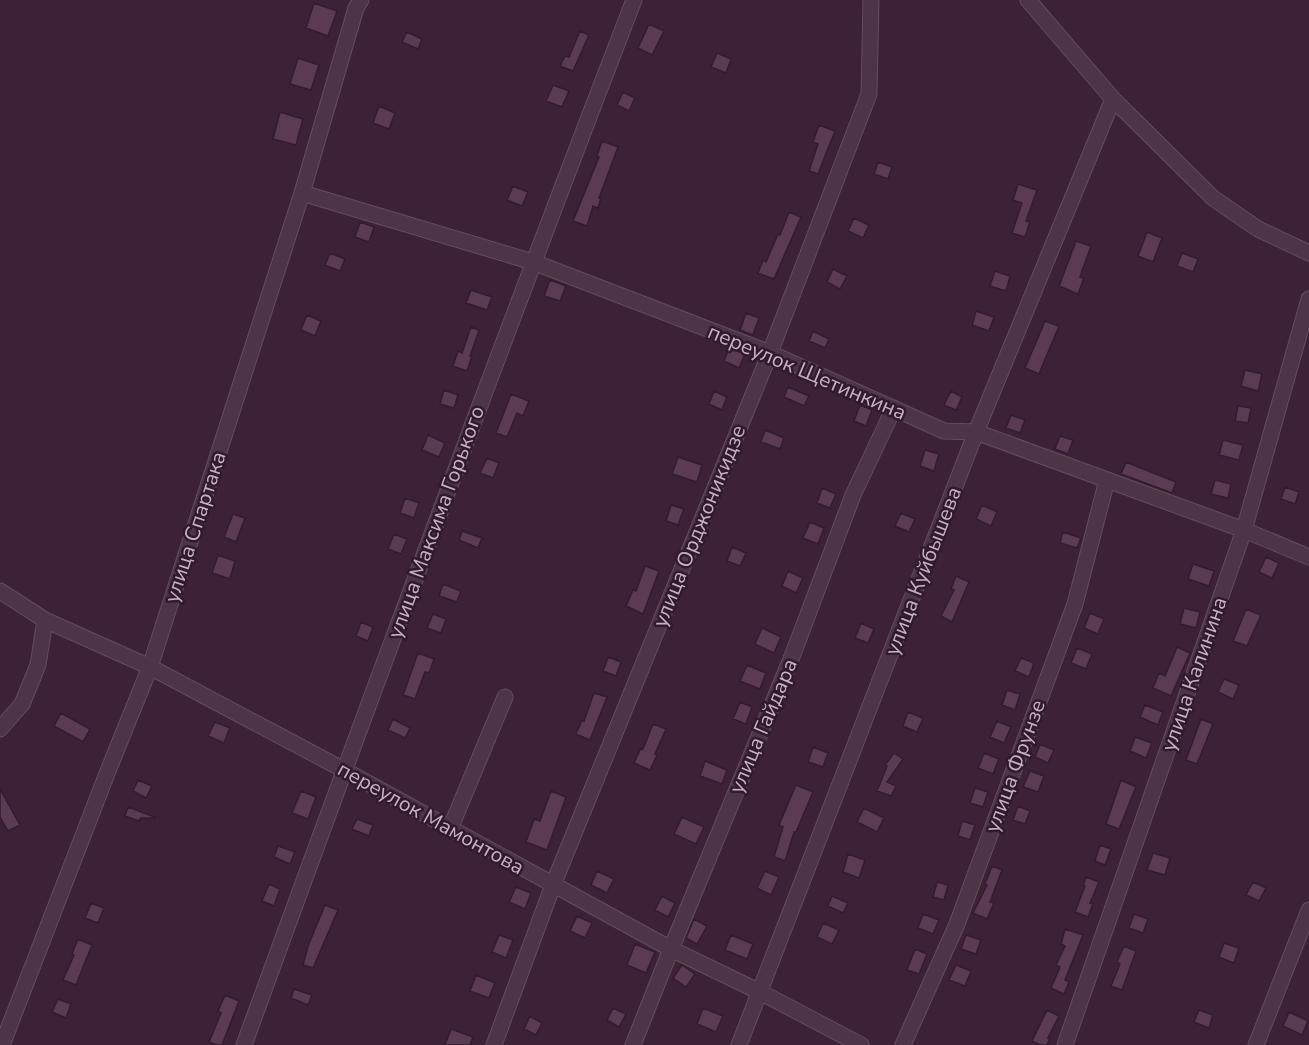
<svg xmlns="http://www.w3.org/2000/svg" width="1309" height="1045" font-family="'Nunito Sans',sans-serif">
	<rect width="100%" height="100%" fill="#3d2137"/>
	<path fill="#5b3b54" stroke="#331c2e" stroke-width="1.5" d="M314,3L337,11L328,36L306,28Z
		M649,24L664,31L652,55L638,48Z
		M580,31L589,35L573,71L560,66L565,56L569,57Z
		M407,32L422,39L418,49L402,42Z
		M717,53L731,59L726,73L711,67Z
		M298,58L319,65L311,90L290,84Z
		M553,85L569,91L562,107L546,101Z
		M623,92L635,98L629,111L617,105Z
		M379,106L395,113L389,129L373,123Z
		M280,112L303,119L296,145L273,139Z
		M819,125L835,131L818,174L809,171L818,144L813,142Z
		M602,141L618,147L599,198H601L598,208L593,206L587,226L573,221L599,157L597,156Z
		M878,162L892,167L888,179L874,174Z
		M1018,184L1037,190L1026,221L1030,222L1025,237L1012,233L1022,203L1013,200Z
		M513,186L528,192L522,206L507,200Z
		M789,212L801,217L774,279L758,273L763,260L766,262L778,234L780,235Z
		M854,218L869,225L863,238L848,231Z
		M360,222L374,227L369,242L355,237Z
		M1147,232L1162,238L1153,262L1138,256Z
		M1076,241L1091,246L1080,277L1084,278L1078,294L1059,286Z
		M330,253L345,259L340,271L325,265Z
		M1182,253L1198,259L1193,272L1177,266Z
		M833,269L847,276L840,289L827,282Z
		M995,271L1010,276L1006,291L990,286Z
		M550,280L566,286L560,301L544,296Z
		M471,290L492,297L487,310L466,303Z
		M976,311L994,317L989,331L972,325Z
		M746,313L759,318L753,335L740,330Z
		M307,315L321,321L315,336L301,330Z
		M1045,321L1059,326L1039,374L1025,368Z
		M471,327L479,330L470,356H472L467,371L453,366L458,351L462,353Z
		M813,331L829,339L825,348L809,341Z
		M729,348L745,354L739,368L724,361Z
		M1245,370L1262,374L1258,391L1241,386Z
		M788,387L809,396L804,406L784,397Z
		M444,390L458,395L454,408L440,404Z
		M714,391L727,397L722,410L709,404Z
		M951,391L962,397L956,410L944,405Z
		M511,394L529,401L523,416L517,413L507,437L496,433Z
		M860,405L872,410L866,426L854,421Z
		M1238,406L1251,408L1248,423L1235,421Z
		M1011,415L1025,420L1020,433L1006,428Z
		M765,430L784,438L780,449L761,442Z
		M428,435L445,443L439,457L422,450Z
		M1060,436L1073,440L1068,454L1055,449Z
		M1223,440L1243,445L1239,460L1219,455Z
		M925,450L939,454L934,471L920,466Z
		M678,457L702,465L697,482L672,474Z
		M487,458L499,463L493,478L480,473Z
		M1126,462L1176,482L1172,493L1121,474Z
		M1215,480L1231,484L1228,498L1211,494Z
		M1285,487L1299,492L1295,504L1281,499Z
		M822,488L836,494L830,508L817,503Z
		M405,498L419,503L414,518L400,513Z
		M671,505L684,509L678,525L666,521Z
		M982,505L997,512L991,526L976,519Z
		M901,513L915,519L909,532L895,526Z
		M233,514L245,518L236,542L224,537Z
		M810,522L824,528L818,544L803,538Z
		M462,531L482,538L478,548L459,540Z
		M1063,532L1081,538L1077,548L1060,543Z
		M394,534L407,539L401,554L388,549Z
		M732,547L746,553L740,566L727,561Z
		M218,555L235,561L230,579L212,573Z
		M1266,557L1279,563L1272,578L1259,572Z
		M1193,564L1214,571L1209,586L1188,579Z
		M645,566L659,571L643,614L626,606L633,590L636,591Z
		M788,571L803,578L796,593L782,586Z
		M956,576L969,582L952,622L941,616L954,590L951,589Z
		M443,584L461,591L457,602L439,596Z
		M1184,608L1200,612L1196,628L1180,624Z
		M1246,609L1261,615L1247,646L1233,641Z
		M1090,613L1104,619L1098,634L1084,628Z
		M433,614L446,619L441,633L427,628Z
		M361,622L373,627L368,641L356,636Z
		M861,623L874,629L868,643L855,638Z
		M762,628L781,637L774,653L755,644Z
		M1177,647L1190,653L1171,696L1153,688L1159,673L1165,676Z
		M1077,648L1092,654L1086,669L1071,663Z
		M418,653L434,659L429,673L425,672L415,699L403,695Z
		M608,657L621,662L616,676L603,671Z
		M1021,658L1034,663L1029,677L1015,671Z
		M747,665L766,673L760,689L740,681Z
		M1224,679L1239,685L1233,699L1218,692Z
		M1007,690L1020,694L1015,710L1002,705Z
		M594,693L607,697L590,740L576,734L582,720L584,721Z
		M740,702L752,707L746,724L733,719Z
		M1145,705L1163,712L1158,725L1140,717Z
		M908,712L923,718L917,732L903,726Z
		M61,713L90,729L83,742L54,726Z
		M393,719L410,728L405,738L388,730Z
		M1201,719L1213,724L1197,764L1186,760Z
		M997,721L1011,727L1004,743L990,737Z
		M215,722L230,728L224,743L208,736Z
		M653,724L666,729L655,754L657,755L650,770L634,763L641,748L643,749Z
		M1135,737L1152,743L1146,758L1130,751Z
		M1040,744L1054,750L1048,763L1035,757Z
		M813,747L828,753L823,767L808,762Z
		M894,753L903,759L887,782L896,786L891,796L877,791L887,766L885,765Z
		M984,753L999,759L993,774L978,768Z
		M705,761L727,770L722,784L700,776Z
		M1030,771L1044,776L1038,792L1023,787Z
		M138,780L152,786L146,798L133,791Z
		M1121,780L1136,787L1119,829L1106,824Z
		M796,785L813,792L796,832H794L785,861L774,857L783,827L779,825Z
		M975,788L988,792L983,807L970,803Z
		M0,789L20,825L8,831L0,817Z
		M301,791L316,797L308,819L292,813Z
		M551,791L566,797L547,850L526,842L534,819L540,821Z
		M1018,806L1030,811L1025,824L1013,820Z
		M128,807L155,817V818H141L139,821L125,816Z
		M864,808L884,818L877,832L857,822Z
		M682,817L704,827L696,844L674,834Z
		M357,819L373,825L369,836L352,829Z
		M962,821L975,825L970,840L958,836Z
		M1100,845L1111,849L1105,865L1095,861Z
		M278,846L295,852L290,864L274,857Z
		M1153,853L1170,858L1165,875L1147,870Z
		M848,854L865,860L859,878L843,872Z
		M992,866L1002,870L990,902L994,903L987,919L973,913L987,885L985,884Z
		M597,871L614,879L607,893L591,885Z
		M765,871L779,877L771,895L757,888Z
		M1086,877L1099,882L1090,903L1093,904L1088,917L1075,912L1085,886H1083Z
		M937,882L948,885L944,900L933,897Z
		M1253,882L1266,888L1259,901L1246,895Z
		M269,884L280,889L274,906L262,901Z
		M516,887L531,893L525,909L509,902Z
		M662,896L675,903L668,917L655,910Z
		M832,896L848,903L843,913L828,906Z
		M91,903L104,908L98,923L85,918Z
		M325,905L338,910L313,968L303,965L308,946Z
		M923,914L939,920L933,934L918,928Z
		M1134,914L1148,919L1143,933L1129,928Z
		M577,916L592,923L585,938L570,931Z
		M694,919L707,926L697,944L686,938Z
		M823,923L839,930L832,944L817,937Z
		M1065,929L1083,935L1065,980L1069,982L1064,994L1051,988L1060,967L1056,965L1065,946L1061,944Z
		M499,935L513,940L506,958L492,952Z
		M731,935L753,944L747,959L725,950Z
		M966,935L981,940L976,954L961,949Z
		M78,939L92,945L76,985L63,980L74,955L72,954Z
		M1224,943L1239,948L1234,963L1219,957Z
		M635,944L655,952L646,973L627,965Z
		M1124,946L1136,951L1122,990L1111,986L1120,964L1117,962Z
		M915,949L927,954L919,974L907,970Z
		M682,965L695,974L686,987L673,978Z
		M956,965L971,971L965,986L949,980Z
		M476,975L495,983L489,998L470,991Z
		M294,989L312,995L308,1005L291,998Z
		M225,995L239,1001L222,1045H217L209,1042L221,1013L218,1011Z
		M58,999L71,1004L66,1018L52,1012Z
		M613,1008L626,1014L619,1027L607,1020Z
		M703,1008L723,1016L716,1032L697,1024Z
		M1047,1010L1059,1016L1048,1038H1050L1047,1045H1041L1032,1041Z
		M1199,1010L1213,1015L1209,1028L1194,1022Z
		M1289,1012L1308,1021L1302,1035L1283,1026Z
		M530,1016L542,1023L536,1035L524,1029Z
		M451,1029L473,1037L470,1045H445Z"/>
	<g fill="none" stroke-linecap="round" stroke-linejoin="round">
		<g stroke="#644d5f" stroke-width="17">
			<path id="minor" d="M1028,0L1113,99L1213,198L1258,229L1309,253
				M302,193L533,262L770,353L944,431L976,432L1244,530L1309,557
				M0,591L45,620L150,667L344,770L671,949L760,992L861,1045
				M0,729L22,704L38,665L45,620
				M450,829L505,697
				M2,1045L108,771L150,667L302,193L356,8L361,0
				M244,1045C371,696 500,347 634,0
				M494,1045L553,885L770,353L869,94L871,0
				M633,1045L671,949L793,654L853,495L894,408
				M739,1045L976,432L1113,99
				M903,1045L957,924L1075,604L1107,480
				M1065,1045L1244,530L1309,299
				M1256,1045L1309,910"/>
		</g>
		<use href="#minor" stroke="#4d3547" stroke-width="15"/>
	</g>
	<g text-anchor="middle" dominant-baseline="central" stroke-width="5" stroke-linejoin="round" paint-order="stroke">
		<g font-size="21" fill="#c8b0c2" stroke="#311a2c">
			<text transform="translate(807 372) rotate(23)">переулок Щетинкина</text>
			<text transform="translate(436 522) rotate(-70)">улица Максима Горького</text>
			<text transform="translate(699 526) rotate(-68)">улица Орджоникидзе</text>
			<text transform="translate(195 527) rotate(-72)">улица Спартака</text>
			<text transform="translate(923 571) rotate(-69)">улица Куйбышева</text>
			<text transform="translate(1194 674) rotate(-71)">улица Калинина</text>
			<text transform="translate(763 726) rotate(-67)">улица Гайдара</text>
			<text transform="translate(1015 766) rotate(-70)">улица Фрунзе</text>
			<text transform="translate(431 818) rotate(29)">переулок Мамонтова</text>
		</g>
	</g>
</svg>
